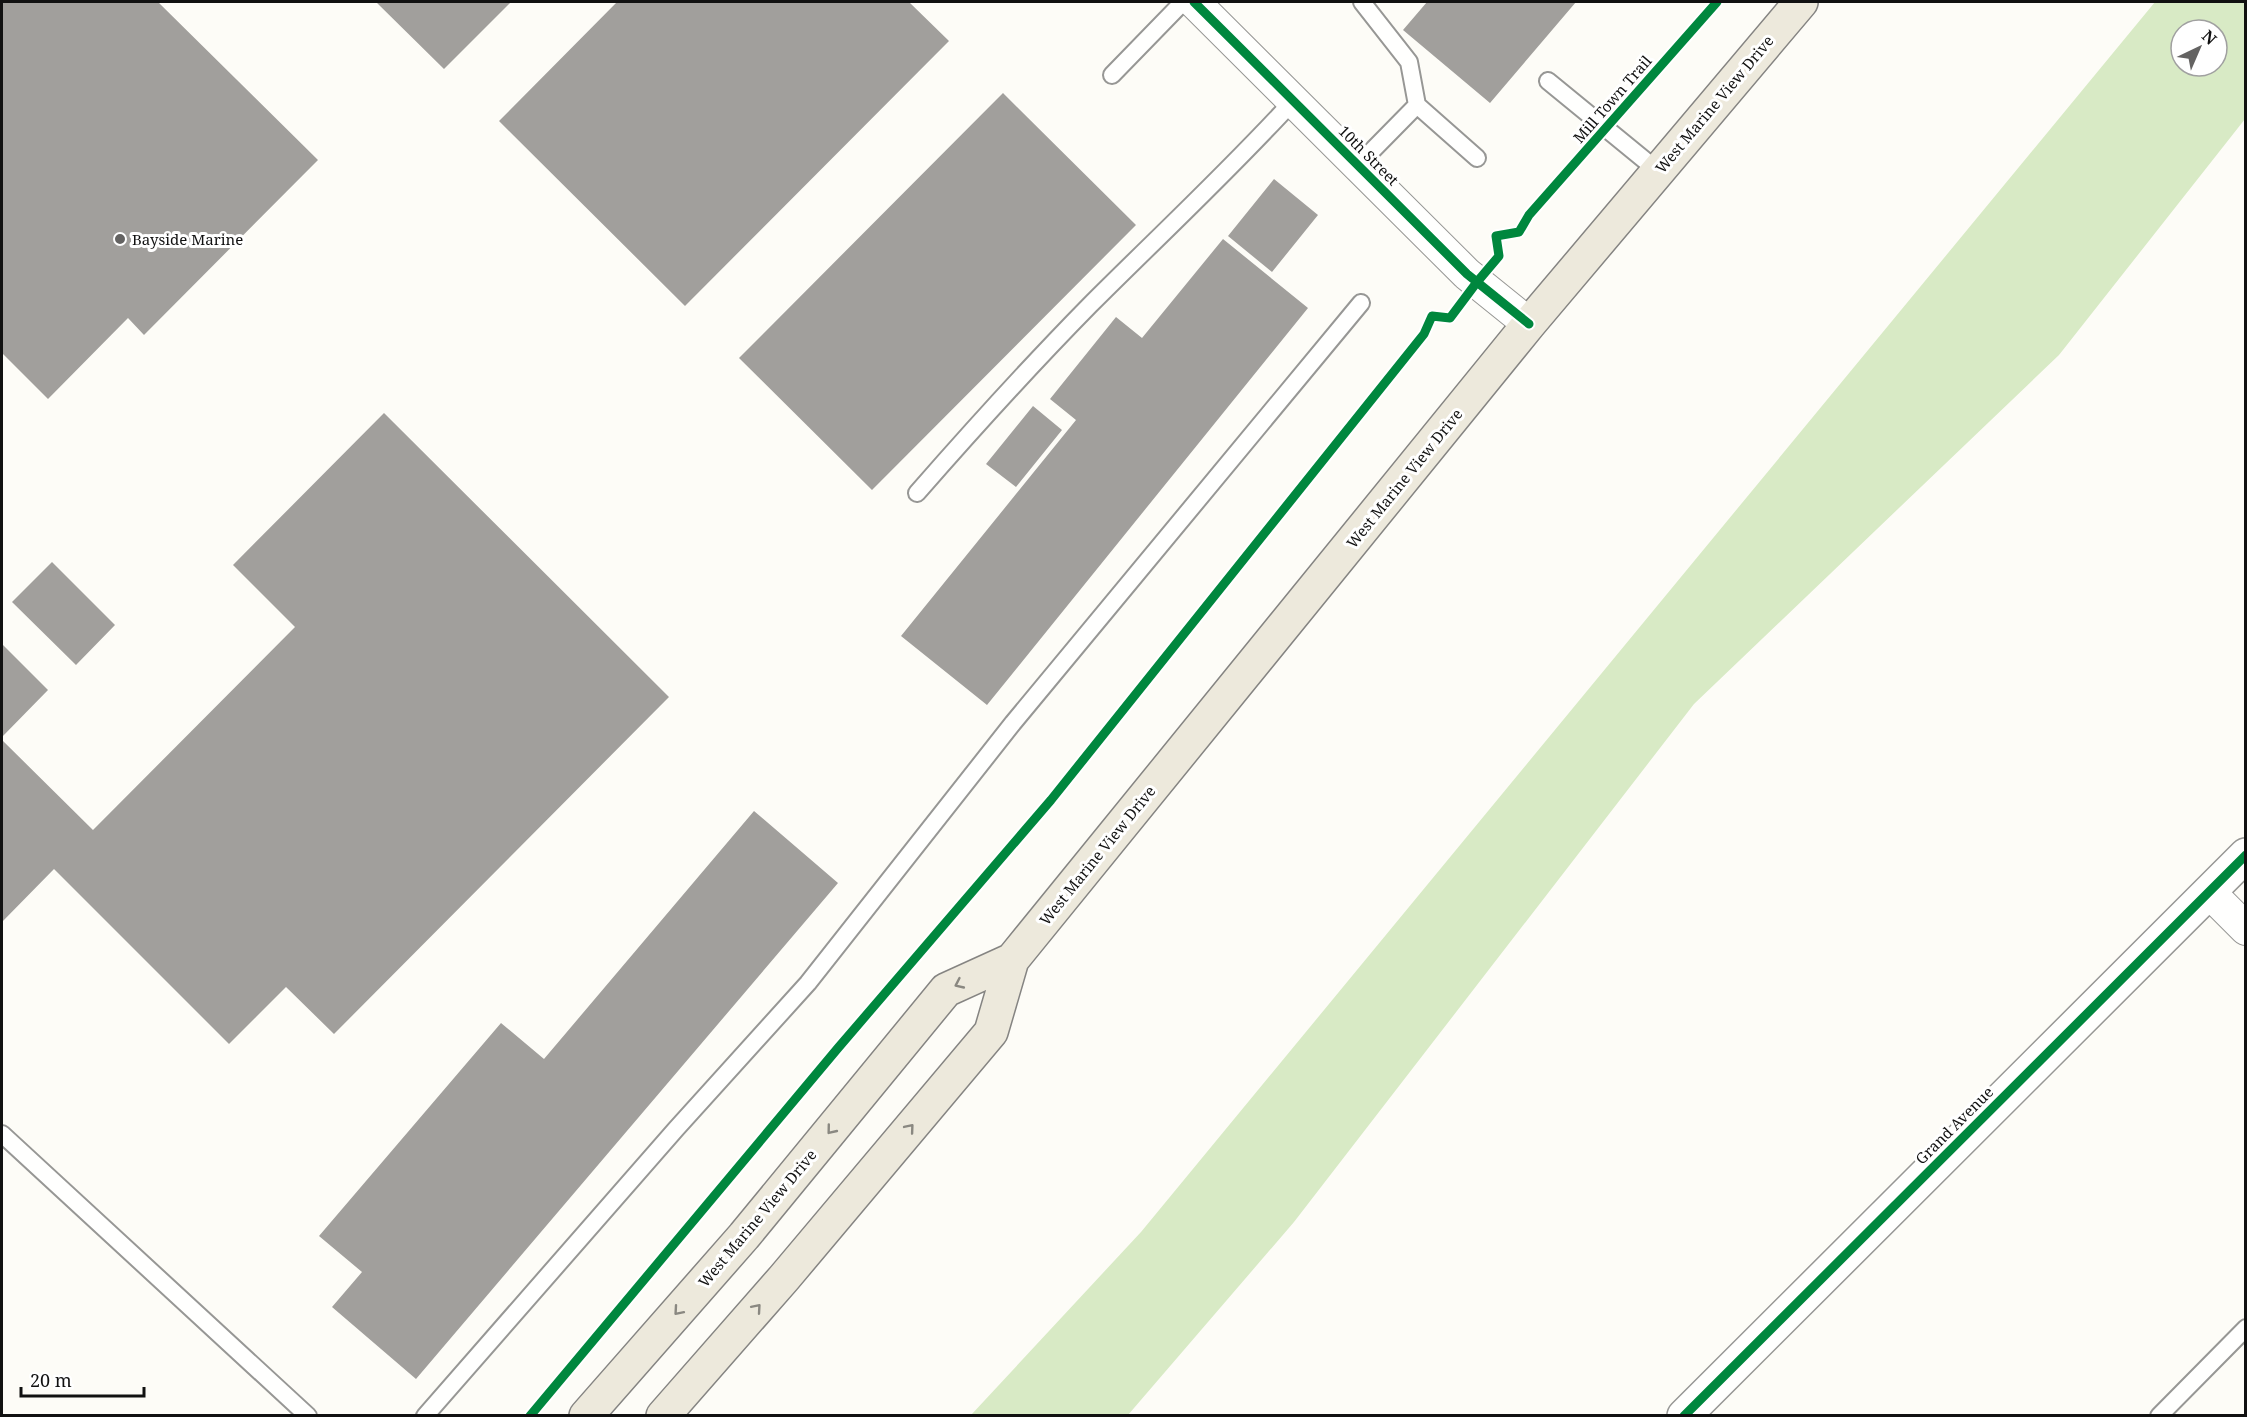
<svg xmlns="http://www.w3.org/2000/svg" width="2247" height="1417" font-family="'Noto Serif',serif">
	<rect width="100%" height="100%" fill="#fdfcf7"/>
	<path fill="#d8eac5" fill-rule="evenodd" d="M2155,2H2245V119L2059,355L1694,704L1294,1222L1128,1415H971L1141,1232ZM2181,30H2217V66H2181Z"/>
	<path fill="#a19f9c" d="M2,2H158L318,160L144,335L128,318L48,399L2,353Z
		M376,2H511L444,69Z
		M617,2H909L949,41L685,306L499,121Z
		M1427,2H1576L1490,103L1403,30Z
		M1003,93L1136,225L872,490L739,358Z
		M1274,179L1318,215L1272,272L1228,236Z
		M1223,239L1308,308L987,705L901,636L1076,420L1050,399L1116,317L1142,338Z
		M1033,406L1062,430L1016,487L986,464Z
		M384,413L669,697L334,1034L286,987L229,1044L54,869L2,922V740L93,830L295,627L233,565Z
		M52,562L115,625L76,665L12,602Z
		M2,644L48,690L2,737Z
		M754,811L838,883L416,1379L332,1307L362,1272L319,1236L501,1023L544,1059Z"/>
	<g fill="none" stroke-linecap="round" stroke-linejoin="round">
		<g stroke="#979795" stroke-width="20">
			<path id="service" d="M1362,2L1409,62L1417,105
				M1112,75L1183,2
				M1548,81L1658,171
				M1358,165L1417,105L1477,158
				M917,493C973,429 1030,366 1090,305C1158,237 1228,172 1293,101
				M2,1134L308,1416
				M425,1416L676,1129L808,983L1013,723L1361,303
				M2159,1416L2246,1328"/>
		</g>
		<g stroke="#979795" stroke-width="34">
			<path id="minor" d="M1194,2L1467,274L1529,324
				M2209,892L2246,929"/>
		</g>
		<g stroke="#979795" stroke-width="36">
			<path id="tertiary" d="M1684,1416L2246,855"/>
		</g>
		<g stroke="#858482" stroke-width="36">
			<path id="primary" d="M586,1416L744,1236L946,990L1012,960
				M663,1416L784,1278L991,1032L1012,960L1529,324L1801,2"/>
		</g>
		<use href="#service" stroke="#fffffe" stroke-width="16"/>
		<use href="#minor" stroke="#fffffe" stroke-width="32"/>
		<use href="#tertiary" stroke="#fffffe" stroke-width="33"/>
		<use href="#primary" stroke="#ede9dc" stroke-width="33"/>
		<g stroke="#fff" stroke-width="13">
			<path id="cycleway" d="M1194,2L1467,274L1529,324
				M530,1416L838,1048L1051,800L1424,334L1432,316L1450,318L1477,282L1499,256L1496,236L1519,232L1529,215L1717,2
				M1684,1416L2246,855"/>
		</g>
		<use href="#cycleway" stroke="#00873e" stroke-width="9"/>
	</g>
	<defs><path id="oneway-chevron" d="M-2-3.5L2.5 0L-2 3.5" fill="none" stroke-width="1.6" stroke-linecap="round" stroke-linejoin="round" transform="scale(1.5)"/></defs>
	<g stroke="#8a8881">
		<use href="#oneway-chevron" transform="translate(959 984) rotate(155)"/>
		<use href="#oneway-chevron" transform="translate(910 1128) rotate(-50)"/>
		<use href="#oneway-chevron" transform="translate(831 1130) rotate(129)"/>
		<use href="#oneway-chevron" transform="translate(757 1308) rotate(-49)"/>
		<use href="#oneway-chevron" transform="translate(678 1311) rotate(131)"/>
	</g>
	<circle fill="#646362" stroke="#fff" stroke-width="2" cx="120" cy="239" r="6"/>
	<g text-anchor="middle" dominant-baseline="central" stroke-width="6" stroke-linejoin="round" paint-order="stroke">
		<g font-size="15" fill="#111" stroke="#fff">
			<text transform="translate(1612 99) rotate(-49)">Mill Town Trail</text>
			<text transform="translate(1714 104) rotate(-50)">West Marine View Drive</text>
			<text transform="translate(1369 155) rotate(45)">10th Street</text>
			<text transform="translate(1404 478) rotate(-51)">West Marine View Drive</text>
			<text transform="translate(1097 855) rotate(-51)">West Marine View Drive</text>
			<text transform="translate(1954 1125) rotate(-45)">Grand Avenue</text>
			<text transform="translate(757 1218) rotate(-50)">West Marine View Drive</text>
		</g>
		<g font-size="15" fill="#111" stroke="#fff" text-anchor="start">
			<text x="132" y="239">Bayside Marine</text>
		</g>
	</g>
	<rect width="2247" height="1417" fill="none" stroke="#111111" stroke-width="6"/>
	<g transform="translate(2199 48) rotate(44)"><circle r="28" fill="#ffffff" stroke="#a0a0a0" stroke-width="1.5"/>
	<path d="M0-4.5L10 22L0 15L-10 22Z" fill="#646362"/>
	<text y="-9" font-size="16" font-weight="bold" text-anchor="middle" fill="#111111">N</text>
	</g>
	<path d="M21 1387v9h123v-9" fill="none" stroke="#111111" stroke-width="3"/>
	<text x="30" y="1387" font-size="18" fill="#111111" stroke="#ffffff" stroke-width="4.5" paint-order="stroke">20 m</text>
</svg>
